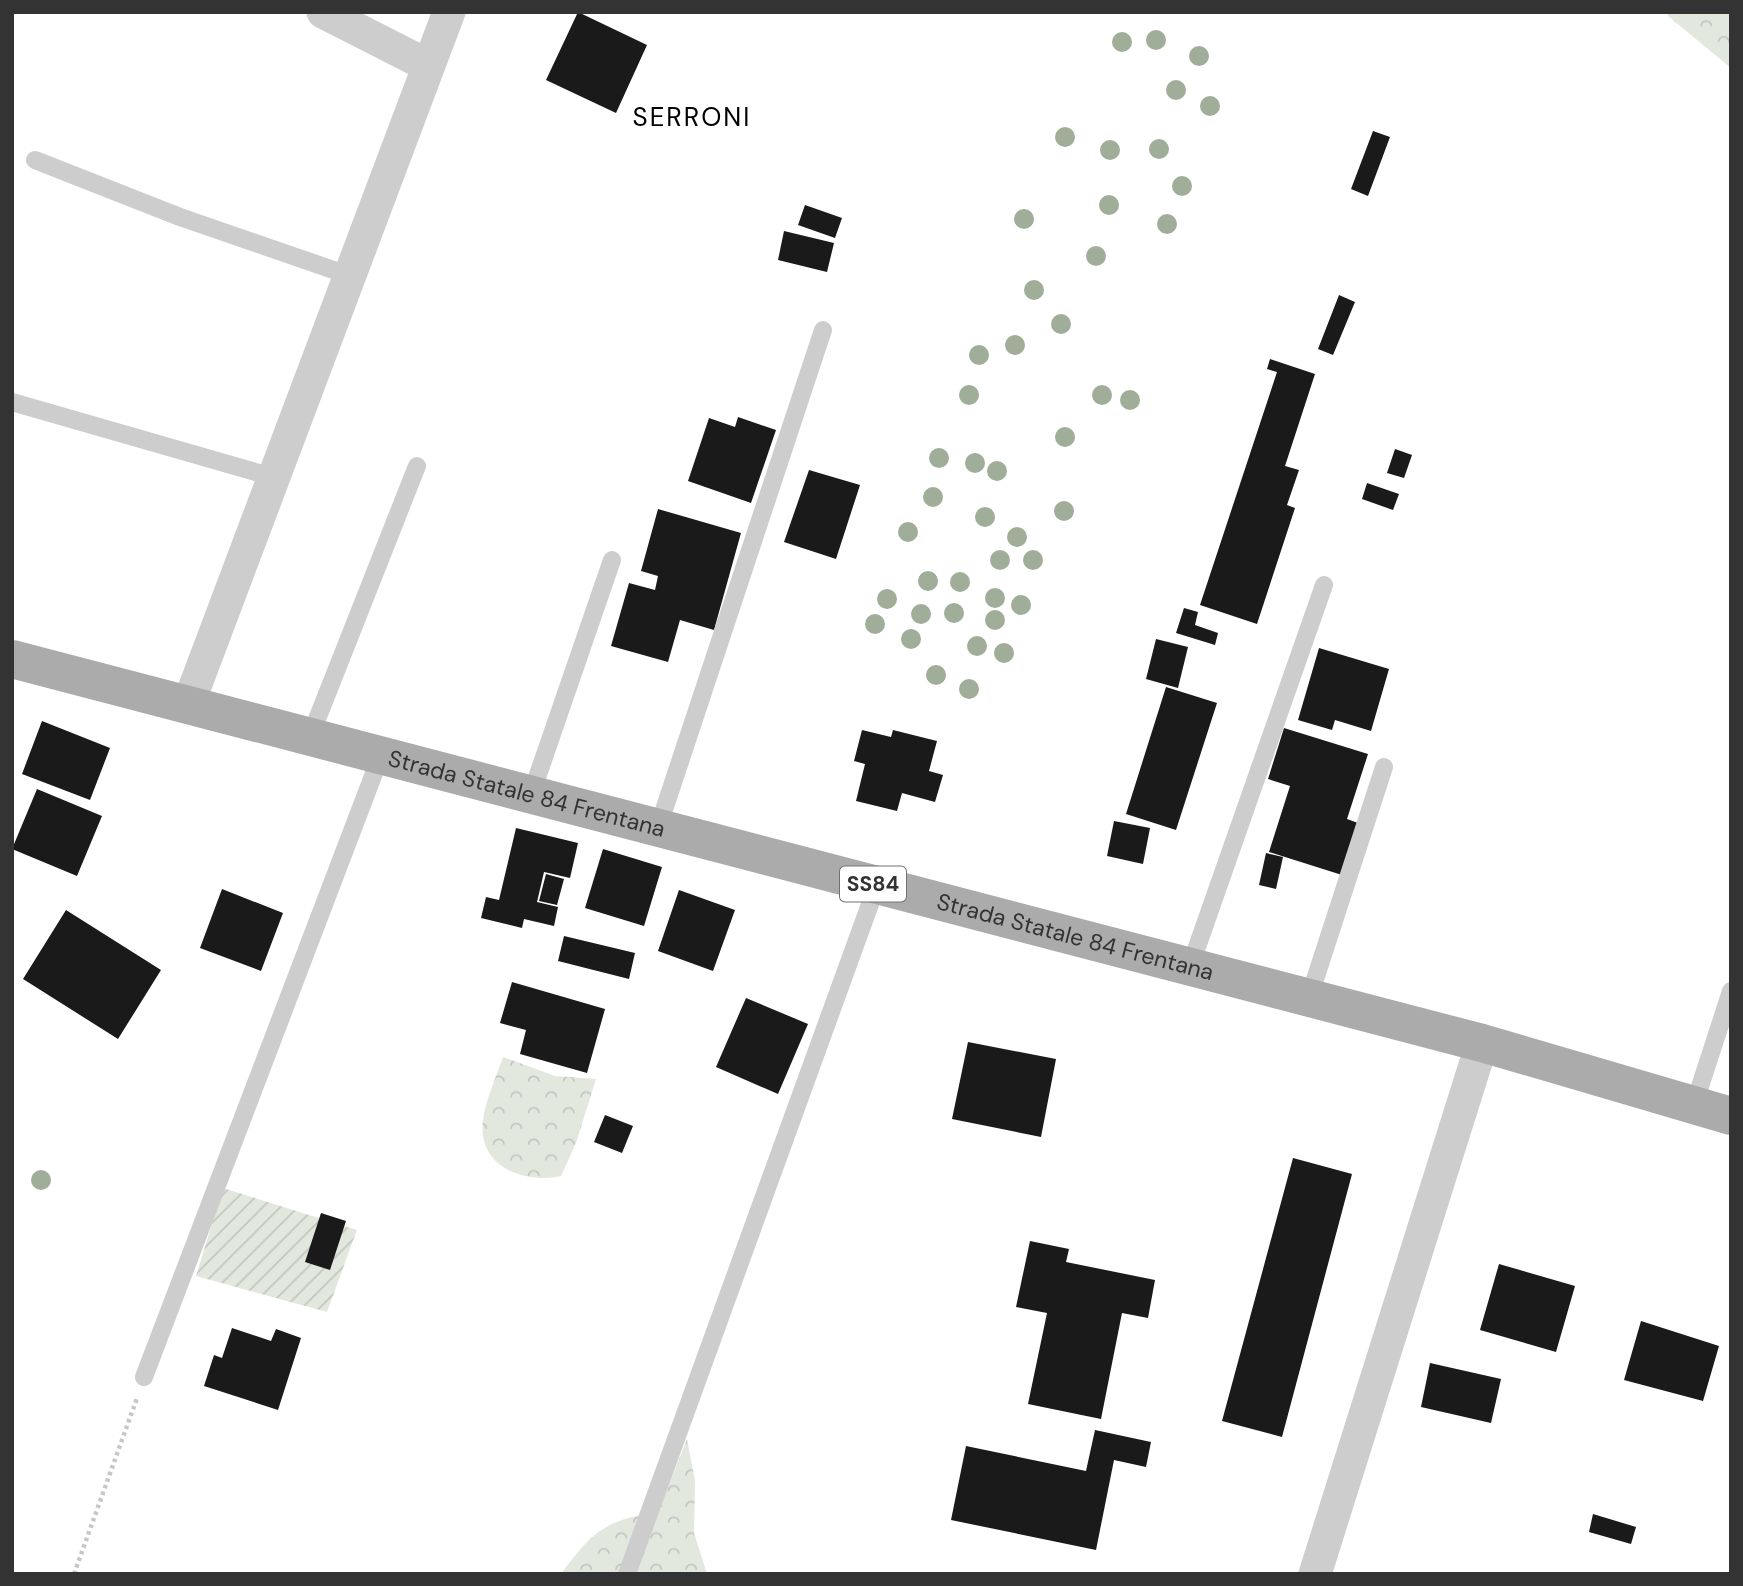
<svg xmlns="http://www.w3.org/2000/svg" width="1743" height="1586" font-family="'DM Sans',sans-serif">
	<defs>
		<pattern id="forest-crowns" width="20" height="18" patternUnits="userSpaceOnUse" patternTransform="scale(1.75)"><rect width="20" height="18" fill="#e2e8de"/><path d="M2 6a3 3 0 1 1 6 0M12 15a3 3 0 1 1 6 0" fill="none" stroke="#c2c7bf"/></pattern>
		<pattern id="garden-furrows" width="10" height="10" patternUnits="userSpaceOnUse" patternTransform="scale(1.75)"><rect width="10" height="10" fill="#e2e8de"/><path d="M-1 1l2-2M0 10L10 0M9 11l2-2" fill="none" stroke="#c2c7bf"/></pattern>
	</defs>
	<rect width="100%" height="100%" fill="#fff"/>
	<path fill="url(#forest-crowns)" d="M1668,12H1731V68L1668,16Z
		M503,1057L555,1076L596,1079L576,1143L561,1176C524,1184 477,1167 483,1120C486,1099 496,1077 503,1057Z
		M687,1439L695,1481L694,1533L707,1574H561C593,1531 605,1520 658,1512Z"/>
	<path fill="url(#garden-furrows)" d="M223,1188L357,1230L327,1312L196,1276Z"/>
	<path fill="#1a1a1a" d="M578,12L647,45L616,113L546,80Z
		M1373,131L1390,137L1368,196L1351,189Z
		M805,205L842,218L835,238L798,225Z
		M784,231L834,243L827,272L778,260Z
		M1339,295L1355,302L1333,355L1318,349Z
		M1270,359L1315,374L1285,466L1299,470L1287,505L1295,508L1257,624L1200,605L1277,372L1267,369Z
		M738,417L776,430L751,503L688,481L709,418L735,427Z
		M1395,449L1412,455L1404,478L1387,473Z
		M809,470L860,485L836,559L784,542Z
		M1367,483L1399,494L1393,510L1362,499Z
		M658,509L741,533L714,630L680,620L668,662L611,646L629,583L655,590L658,576L641,571Z
		M1184,608L1198,612L1195,625L1218,633L1215,645L1176,633Z
		M1156,639L1188,647L1178,688L1146,679Z
		M1319,648L1389,669L1371,731L1335,720L1332,730L1298,720Z
		M1166,687L1217,703L1176,830L1126,814Z
		M42,721L110,748L90,800L22,774Z
		M1284,728L1368,754L1347,819L1358,823L1342,875L1269,852L1290,786L1268,779Z
		M862,730L891,737L893,730L937,741L929,771L943,775L935,802L902,793L897,811L856,801L865,764L854,761Z
		M37,789L102,816L77,876L12,849Z
		M1114,821L1150,828L1143,864L1107,856Z
		M516,828L578,843L570,878L544,872L537,902L558,907L554,926L524,919L522,928L481,918L486,897L499,900Z
		M603,849L662,867L644,926L585,908Z
		M1266,853L1283,857L1276,889L1259,885Z
		M546,874L564,879L557,905L539,901Z
		M222,889L283,913L261,971L200,948Z
		M679,890L735,910L713,971L658,951Z
		M66,910L161,970L118,1039L23,979Z
		M564,936L635,953L629,979L558,961Z
		M512,982L605,1009L587,1073L520,1054L526,1030L500,1023Z
		M746,998L808,1024L778,1094L716,1067Z
		M968,1042L1056,1059L1041,1137L952,1119Z
		M605,1115L633,1126L622,1153L594,1142Z
		M1293,1158L1352,1174L1282,1437L1222,1421Z
		M321,1213L346,1221L330,1270L305,1262Z
		M1030,1241L1069,1249L1066,1262L1155,1280L1148,1318L1122,1313L1101,1419L1028,1404L1047,1313L1016,1307Z
		M1499,1264L1575,1286L1556,1352L1480,1330Z
		M1641,1321L1719,1346L1703,1401L1624,1380Z
		M232,1328L271,1341L276,1329L301,1338L278,1410L204,1386L214,1355L222,1358Z
		M1430,1363L1501,1379L1491,1423L1421,1407Z
		M1095,1430L1151,1442L1146,1467L1114,1460L1096,1550L951,1520L966,1446L1086,1471Z
		M1593,1514L1636,1527L1631,1544L1589,1532Z"/>
	<g fill="none" stroke-linecap="round" stroke-linejoin="round">
		<path stroke="#c7c7c7" stroke-width="4.5" stroke-dasharray="3.5 3.5" stroke-linecap="butt" d="M74,1574L137,1398"/>
		<path stroke="#cdcdcd" stroke-width="18" d="M35,160L180,217L348,275
			M12,402L273,477
			M310,737L417,466
			M531,795L612,560
			M658,828L823,330
			M1190,967L1324,585
			M1309,998L1384,767
			M1694,1105L1731,991
			M144,1377L381,755
			M627,1574L877,885"/>
		<path stroke="#cdcdcd" stroke-width="33" d="M323,12L427,65
			M188,705L449,12
			M1315,1574L1482,1043"/>
		<path stroke="#ababab" stroke-width="38" id="s1" d="M12,659L1482,1043L1731,1116"/>
	</g>
	<g fill="#a0ad99">
		<circle cx="1156" cy="40" r="10"/>
		<circle cx="1122" cy="42" r="10"/>
		<circle cx="1199" cy="56" r="10"/>
		<circle cx="1176" cy="90" r="10"/>
		<circle cx="1210" cy="106" r="10"/>
		<circle cx="1065" cy="137" r="10"/>
		<circle cx="1159" cy="149" r="10"/>
		<circle cx="1110" cy="150" r="10"/>
		<circle cx="1182" cy="186" r="10"/>
		<circle cx="1109" cy="205" r="10"/>
		<circle cx="1024" cy="219" r="10"/>
		<circle cx="1167" cy="224" r="10"/>
		<circle cx="1096" cy="256" r="10"/>
		<circle cx="1034" cy="290" r="10"/>
		<circle cx="1061" cy="324" r="10"/>
		<circle cx="1015" cy="345" r="10"/>
		<circle cx="979" cy="355" r="10"/>
		<circle cx="969" cy="395" r="10"/>
		<circle cx="1102" cy="395" r="10"/>
		<circle cx="1130" cy="400" r="10"/>
		<circle cx="1065" cy="437" r="10"/>
		<circle cx="939" cy="458" r="10"/>
		<circle cx="975" cy="463" r="10"/>
		<circle cx="997" cy="471" r="10"/>
		<circle cx="933" cy="497" r="10"/>
		<circle cx="1064" cy="511" r="10"/>
		<circle cx="985" cy="517" r="10"/>
		<circle cx="908" cy="532" r="10"/>
		<circle cx="1017" cy="537" r="10"/>
		<circle cx="1000" cy="560" r="10"/>
		<circle cx="1033" cy="560" r="10"/>
		<circle cx="928" cy="581" r="10"/>
		<circle cx="960" cy="582" r="10"/>
		<circle cx="995" cy="598" r="10"/>
		<circle cx="887" cy="599" r="10"/>
		<circle cx="1021" cy="605" r="10"/>
		<circle cx="954" cy="613" r="10"/>
		<circle cx="921" cy="614" r="10"/>
		<circle cx="995" cy="620" r="10"/>
		<circle cx="875" cy="624" r="10"/>
		<circle cx="911" cy="639" r="10"/>
		<circle cx="977" cy="646" r="10"/>
		<circle cx="1004" cy="653" r="10"/>
		<circle cx="936" cy="675" r="10"/>
		<circle cx="969" cy="689" r="10"/>
		<circle cx="41" cy="1180" r="10"/>
	</g>
	<g text-anchor="middle" dominant-baseline="central" stroke-width="7" stroke-linejoin="round" paint-order="stroke">
		<rect fill="#fff" stroke="#707070" stroke-width="2" x="840" y="866.5" width="66" height="35" rx="5"/>
		<g font-size="21" font-weight="bold" fill="#333">
			<text x="873" y="884">SS84</text>
		</g>
		<g font-size="23" fill="#333" stroke="#fff">
			<text stroke="none"><textPath href="#s1" startOffset="532">Strada Statale 84 Frentana</textPath></text>
			<text stroke="none"><textPath href="#s1" startOffset="1099">Strada Statale 84 Frentana</textPath></text>
		</g>
		<g font-size="26" letter-spacing="2" fill="#000" stroke="#fff">
			<text x="692" y="117">SERRONI</text>
		</g>
	</g>
	<rect width="1743" height="1586" fill="none" stroke="#333333" stroke-width="28"/>
</svg>
